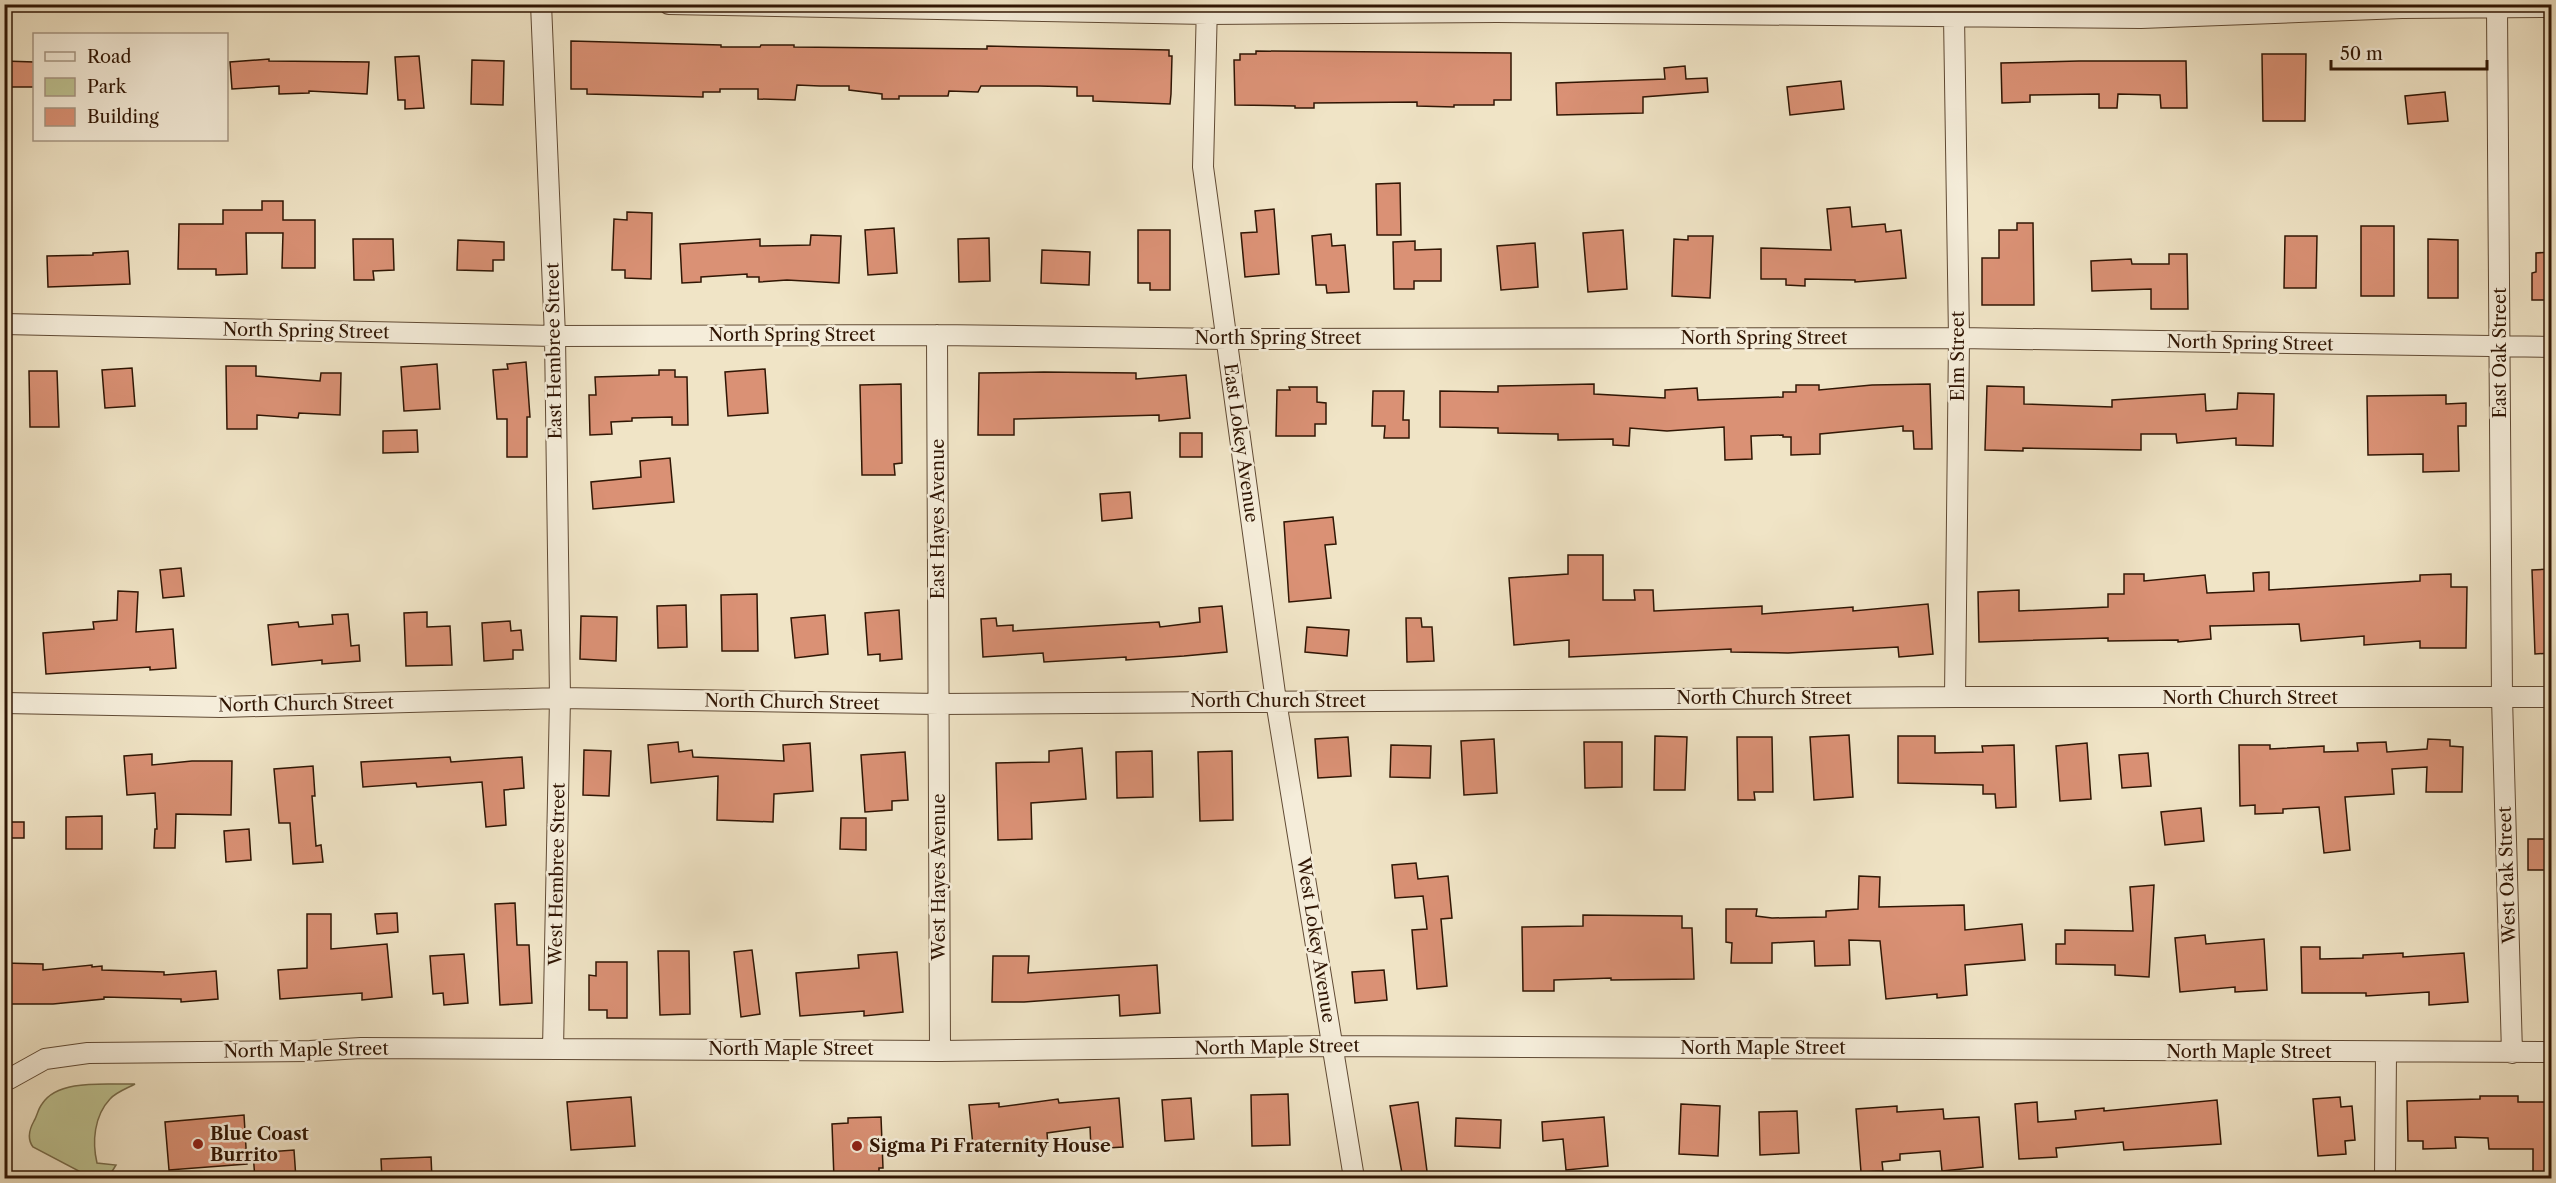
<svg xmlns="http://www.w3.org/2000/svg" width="2556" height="1183" font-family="'Libre Caslon Text',serif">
	<rect width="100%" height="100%" fill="#f0e4c6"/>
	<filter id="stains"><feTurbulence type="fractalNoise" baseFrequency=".00333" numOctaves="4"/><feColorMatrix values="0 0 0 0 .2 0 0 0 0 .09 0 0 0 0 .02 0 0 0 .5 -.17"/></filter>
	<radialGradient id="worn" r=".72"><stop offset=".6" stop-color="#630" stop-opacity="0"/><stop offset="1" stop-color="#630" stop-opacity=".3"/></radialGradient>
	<path fill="#bec392" stroke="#776c4b" stroke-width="1.5" d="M135,1084C128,1088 116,1092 110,1099C94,1116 92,1142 97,1163L116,1165L108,1178H92L33,1147C27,1139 29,1130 34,1121C37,1116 38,1109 42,1104C58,1078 108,1085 135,1084Z"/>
	<path fill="#da9175" stroke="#301604" stroke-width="1.5" d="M571,41L721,45V47H760L761,45H794V47L987,49V46L1169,50V56H1172L1171,94L1170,104L1093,101V96H1077V87L1039,86H981L978,92L949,91L948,96H899V99H882V94L849,90V86H820L797,85L795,100L758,99V89H720V92H703V97L587,94V89H571Z
		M1256,51L1511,53V100H1494V105H1454V107L1417,106V102L1314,103V108H1295V106L1235,105L1234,60H1240V54H1256Z
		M2262,54H2306L2305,121H2263Z
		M419,56L424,108L405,109V100H398L395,57Z
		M269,59V61L369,62L367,94L309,91V93L279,94V86L232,89L230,62Z
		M472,60L504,61L503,105L471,104Z
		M4,61L34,62V87H4Z
		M2079,61H2186L2187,108H2161L2160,95L2118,94L2117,108H2099V94L2030,95V102L2002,103L2001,63Z
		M1685,66L1686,79L1707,78L1708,92L1643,97V113L1557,115L1556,83L1665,79L1664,68Z
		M1841,81L1844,109L1790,115L1787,87Z
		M2445,92L2448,121L2408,124L2405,96Z
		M1400,183L1401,235H1377L1376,184Z
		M262,201H283V220H315V268H282L283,233H246L247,274L216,275V269H178L179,224H223V210H262Z
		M1850,207L1852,227L1885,224L1886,232L1901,230L1906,278L1855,282V280L1805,279V286L1786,285V279H1761V248L1831,250L1827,209Z
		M1274,209L1279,274L1245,277L1241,233L1257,232L1255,211Z
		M627,212L652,213L651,279L625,278V270H612L614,219L627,220Z
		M2017,223H2033L2034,305H1982V258H1999V230H2017Z
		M2361,226H2394V296H2361Z
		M894,228L897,273L868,275L865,230Z
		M1138,230H1170V290H1150V283H1138Z
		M1623,230L1627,289L1588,292L1583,233Z
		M1331,234L1332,246L1345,245L1349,292L1327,293L1326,285H1316L1312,236Z
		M811,235L841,236L839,283L787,280L759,282V277H747V274L701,277V282L682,283L680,244L760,239V246L810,245Z
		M1688,236H1713L1710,298L1672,296L1674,239L1688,240Z
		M2285,236H2317L2316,288H2284Z
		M989,238L990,281L959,282L958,239Z
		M353,239H393L394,270L373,271L374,280H354Z
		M2428,239L2458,240V298H2428Z
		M458,240L504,242V260H493V271L457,270Z
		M1415,241V250L1441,249V281H1414V289H1394L1393,242Z
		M1535,243L1538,287L1501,290L1497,246Z
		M1042,250L1090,252L1089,285L1041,283Z
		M128,251L130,284L48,287L47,256L93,255V253Z
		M2552,252V300H2532V273L2536,272V253Z
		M2169,254H2187L2188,309H2151V289L2092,291L2091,261L2131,259L2132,264H2169Z
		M526,362L530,417H527V457H507V419H497L493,370L508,369L507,364Z
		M437,364L440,409L404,411L401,367Z
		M226,366H256V376L320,381L321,373H341L340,415L299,413L298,418L257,415V429H227Z
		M132,368L135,406L105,408L102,370Z
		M765,369L768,413L728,416L725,372Z
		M659,370H675V377H687L688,425H672V417L632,418V421L611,422L612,434L590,435L589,395H596L595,377L659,375Z
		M29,371H57L59,427H30Z
		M1044,372L1136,373V379L1186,375L1190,418L1159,421V415L1014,419V435H978L979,373Z
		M901,384L902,463L894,464L895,475H862L860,385Z
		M1594,384V394L1665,398V390L1697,388L1698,400L1783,397V392H1796V385H1819V390L1872,385L1930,384L1932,449H1914L1913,431H1903V426L1820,434V454L1791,455V437H1783V435L1751,436L1752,459L1725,460L1724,427L1667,431L1630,428L1629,446L1613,445V439L1558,440V434L1498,433V428L1440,427V391L1498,392V386Z
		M1987,386L2024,387V404L2112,407V400L2205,394L2206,411L2237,409L2238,393L2274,394L2273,446L2236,445V438L2177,443L2176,434H2141V450L2023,448V451L1985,450Z
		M1289,387H1317V402L1326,403V424H1315V436H1276L1277,390H1290Z
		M1373,391H1404L1403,420H1409V438H1384L1385,426H1372Z
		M2446,395V404L2466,403V426H2458L2459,471L2423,472V454L2368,455L2367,396Z
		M417,430L418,452L383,453V431Z
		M1180,433H1202V457H1180Z
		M670,458L674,502L593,509L591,482L641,477L640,461Z
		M1130,492L1132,518L1102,521L1100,494Z
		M1333,517L1336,544L1325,545L1331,598L1289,602L1284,522Z
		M1568,555H1603V600H1635L1634,590H1653L1654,611L1762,606V614L1853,607V611L1928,604L1933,654L1899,657L1898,647L1788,653L1731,652V649L1569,657V640L1514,645L1509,578L1568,574Z
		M181,568L184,596L163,598L160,570Z
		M2552,569V653L2535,654L2532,570Z
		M2269,572V590L2420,581V575L2451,574V587H2467L2466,648H2420V641L2364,645V636L2301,641L2299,624L2210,626L2211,639L2178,642V640L2108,641V638L1979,642L1978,592L2019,590V611L2108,607V594H2124V574H2144V581L2205,575L2207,593L2254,591L2253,573Z
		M118,591L138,592L136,632L173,629L176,668L150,670V667L46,674L43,633L94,629L93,622L117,620Z
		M757,594L758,651H722L721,595Z
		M686,605L687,647L658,648L657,606Z
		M1222,606L1227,652L1184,656L1126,660V657L1044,662L1043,653L983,657L981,619L996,618L997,626L1013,625V631L1159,622L1160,627L1200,622L1199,608Z
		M899,610L902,659L880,661V654L868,655L865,613Z
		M427,612V627L450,626L452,665L406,666L404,613Z
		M348,614L351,646L359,645L360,661L322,664V660L272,665L268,625L298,622L299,627L333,624L332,615Z
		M825,615L828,654L795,658L791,618Z
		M581,616L617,617L616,661L580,659Z
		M1406,618H1421L1422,627H1432L1434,661L1407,662Z
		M510,621L511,631L521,630L523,650H513V659L484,661L482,623Z
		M1307,627L1349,630L1347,656L1305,652Z
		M1849,735L1853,797L1814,800L1810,737Z
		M1655,736L1687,737L1685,790H1654Z
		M1898,736H1935V753L1983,752L1982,746L2014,745L2016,807L1996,808L1995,794H1983V785L1898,783Z
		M1348,737L1351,776L1318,778L1315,739Z
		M1737,737H1772L1773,792H1754L1755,800H1738Z
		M1494,739L1497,793L1464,795L1461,741Z
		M2428,739L2450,740V746L2463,747L2462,792H2426L2427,767L2392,769L2394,794L2345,797L2350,850L2324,853L2319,807L2283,809V813L2255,814V805L2240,806L2239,745H2270V749L2324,746V752L2358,751L2357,743L2386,742L2387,752L2427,749Z
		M678,742L679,752L692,750L693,757L784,761L783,745L810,743L813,791L774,794L773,822L717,820L718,776L651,783L648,745Z
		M1584,742H1622V787L1585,788Z
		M2087,743L2091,799L2060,801L2056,746Z
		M1391,745L1431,746L1430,778L1390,777Z
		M1082,748L1086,799L1031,803L1032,839L998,840L996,763L1049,762V751Z
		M584,750L611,751L609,796L583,795Z
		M1152,751L1153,797L1117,798L1116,752Z
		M1232,751L1233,820L1200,821L1198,752Z
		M905,752L908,800L892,801V810L865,812L861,755Z
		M2148,753L2151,786L2122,788L2119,755Z
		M152,754V765L192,761H232L231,815L176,814L175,848H154L155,829H157L155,793L127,795L124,756Z
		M450,757L451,762L522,757L524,788L504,790L506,825L486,827L482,782L417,787L416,783L363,787L361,762Z
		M313,766L315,796H312L316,846L321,845L323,862L293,864L290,823H279L274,769Z
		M2201,808L2204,841L2165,845L2161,812Z
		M102,816V849H66V817Z
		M841,818H866V850L840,849Z
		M4,822H24V838H4Z
		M249,829L251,860L226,862L224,831Z
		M2528,839H2552V870H2528Z
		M1416,863L1418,879L1448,876L1452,918L1441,919L1447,986L1417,989L1412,930L1427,929L1423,896L1395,898L1392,865Z
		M1859,876L1880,877L1879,907L1964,905L1965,930L2022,924L2025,960L1965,965L1967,995L1937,998V994L1886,999L1880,941L1849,940L1850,965L1815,966L1814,941L1772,943V963H1731L1732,943L1726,942V909H1757L1756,916L1772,918L1826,917V911L1858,909Z
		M2154,885L2149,977L2115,975V965L2056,964V944H2065V930L2133,931L2130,887Z
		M515,903L517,945H529L532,1003L500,1005L495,904Z
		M397,913L398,932L377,934L375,914Z
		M307,914H331V949L387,944L392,997L362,1000V993L280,999L278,970L307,968Z
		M1583,915L1682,916V928H1692L1694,979L1611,980V978L1554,980V991H1523L1522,927L1583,926Z
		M2205,935L2206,944L2264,939L2267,990L2235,992V987L2180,992L2175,938Z
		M2301,947H2320V959L2363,958V955L2403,953V957L2464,953L2468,1002L2429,1005V992L2366,996V993H2302Z
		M752,950L760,1014L741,1017L734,952Z
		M658,951H689L690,1014L660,1015Z
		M897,952L903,1012L864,1016V1011L800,1016L796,973L859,968L858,955Z
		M464,954L468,1003L444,1005L443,993L433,994L430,956Z
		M993,956H1029L1028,973L1157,965L1160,1013L1120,1016L1119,995L1024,1002H992Z
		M596,962H627V1018H607V1010H589V975L596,976Z
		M4,963L43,964V970L92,965V967L102,966V970L164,972V975L216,971L218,999L181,1002V999L104,997V999L53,1004H4Z
		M1384,970L1387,1000L1355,1003L1352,972Z
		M1288,1094L1290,1145L1252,1146L1251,1095Z
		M2480,1096H2518V1102H2552V1179H2533V1149H2489L2488,1138L2455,1137L2456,1148L2423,1149V1141H2408L2407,1101L2480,1099Z
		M631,1097L635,1146L571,1150L567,1102Z
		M2340,1097L2341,1107L2352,1106L2355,1140L2345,1141L2346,1154L2318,1156L2313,1099Z
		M1119,1098L1123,1147L1091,1149L1090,1127L1047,1133L1048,1146L1024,1149L1023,1142L973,1146L969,1105L999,1103V1107L1058,1099L1059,1103Z
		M1191,1098L1194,1139L1165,1141L1162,1100Z
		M2217,1100L2221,1144L2124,1150L2123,1142L2056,1148L2057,1157L2019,1159L2015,1104L2037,1102L2038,1122L2076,1119L2075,1111L2104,1108V1111Z
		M1418,1102L1428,1179H1403L1390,1106Z
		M1681,1104L1720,1106L1718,1156L1679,1154Z
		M1897,1106V1112L1943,1109L1944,1119L1979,1117L1983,1167L1942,1171L1940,1151L1900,1154V1160L1882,1162L1883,1171L1861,1172L1856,1109Z
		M1797,1111L1799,1153L1760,1155L1759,1112Z
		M244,1115L247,1164L169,1170L165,1122Z
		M881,1117L883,1168H879V1177L834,1179L832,1124L848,1123V1118Z
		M1604,1117L1608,1166L1566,1170L1563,1139L1543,1141L1542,1122Z
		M1456,1118L1501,1120L1500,1148L1455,1146Z
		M294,1150L296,1179H255L253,1153Z
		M431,1157L432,1179H382L381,1159Z"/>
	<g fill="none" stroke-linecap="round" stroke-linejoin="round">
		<g stroke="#604a34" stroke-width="22">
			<path id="minor" d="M541,4L555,336L560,698L553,1049
				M669,4L1208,14L1497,12L2141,18L2402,8L2552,7
				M1207,4L1203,167L1276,701L1354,1178
				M2497,8L2502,698L2512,1053
				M1954,16L1959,338L1955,697
				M4,324L555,336L937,335L1227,339L1959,338L2552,347
				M937,335L940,1051
				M4,703L221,707L560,698L939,704L1955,697H2552
				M9,1079L45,1059L88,1053L310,1051L361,1048L940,1051L1333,1046L2552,1052
				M2385,1178L2386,1053"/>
		</g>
		<use href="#minor" stroke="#f5edda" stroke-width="20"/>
	</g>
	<g fill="#8f2418" stroke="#f5edda" stroke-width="2">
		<circle cx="198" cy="1144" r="6"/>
		<circle cx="857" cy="1146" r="6"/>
	</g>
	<g text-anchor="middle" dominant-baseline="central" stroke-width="5" stroke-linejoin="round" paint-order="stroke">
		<g font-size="18" fill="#301604" stroke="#f5edda">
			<text transform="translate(306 331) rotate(1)">North Spring Street</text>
			<text x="792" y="335">North Spring Street</text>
			<text x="1278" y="338">North Spring Street</text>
			<text x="1764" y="338">North Spring Street</text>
			<text transform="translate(2250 343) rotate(1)">North Spring Street</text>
			<text transform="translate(554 351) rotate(-91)">East Hembree Street</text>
			<text transform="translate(2500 353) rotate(-90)">East Oak Street</text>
			<text transform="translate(1958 356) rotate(-90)">Elm Street</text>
			<text transform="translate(1241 443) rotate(82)">East Lokey Avenue</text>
			<text transform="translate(938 519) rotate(-90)">East Hayes Avenue</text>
			<text x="1764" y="698">North Church Street</text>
			<text x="2250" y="698">North Church Street</text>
			<text x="1278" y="701">North Church Street</text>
			<text transform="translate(792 702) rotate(1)">North Church Street</text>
			<text transform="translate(306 704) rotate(-1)">North Church Street</text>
			<text transform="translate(557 874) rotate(-89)">West Hembree Street</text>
			<text transform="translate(2507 875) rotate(-92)">West Oak Street</text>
			<text transform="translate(939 877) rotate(-90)">West Hayes Avenue</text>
			<text transform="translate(1316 940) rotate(81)">West Lokey Avenue</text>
			<text transform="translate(1277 1047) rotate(-1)">North Maple Street</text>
			<text x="1763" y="1048">North Maple Street</text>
			<text x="791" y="1049">North Maple Street</text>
			<text transform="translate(306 1050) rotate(-1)">North Maple Street</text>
			<text x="2249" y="1052">North Maple Street</text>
		</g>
		<g font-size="18" font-weight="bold" fill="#301604" stroke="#f5edda" text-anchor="start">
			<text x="210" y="1134">Blue Coast<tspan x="210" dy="21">Burrito</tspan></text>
			<text x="869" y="1146">Sigma Pi Fraternity House</text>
		</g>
	</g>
	<rect width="2556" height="1183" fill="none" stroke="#f0e4c6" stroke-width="24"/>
	<rect x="6" y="6" width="2544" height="1171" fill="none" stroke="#301604" stroke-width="3"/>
	<rect x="12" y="12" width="2532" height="1159" fill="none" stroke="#301604" stroke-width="1.5"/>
	<rect x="33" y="33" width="195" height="108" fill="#f5edda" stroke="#a69784" stroke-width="1.5"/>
	<rect x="45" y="52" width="30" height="9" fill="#f5edda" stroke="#a69784" stroke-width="1.5"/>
	<text x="87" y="63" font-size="18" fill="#301604">Road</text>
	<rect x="45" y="78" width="30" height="18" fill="#bec392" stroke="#a69784" stroke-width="1.5"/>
	<text x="87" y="93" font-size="18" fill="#301604">Park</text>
	<rect x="45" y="108" width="30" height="18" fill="#da9175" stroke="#a69784" stroke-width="1.5"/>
	<text x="87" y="123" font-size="18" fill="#301604">Building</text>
	<path d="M2331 60v9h156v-9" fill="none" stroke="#301604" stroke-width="3"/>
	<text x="2340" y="60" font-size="18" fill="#301604" stroke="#f5edda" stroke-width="4.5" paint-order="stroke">50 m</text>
	<rect width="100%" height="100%" filter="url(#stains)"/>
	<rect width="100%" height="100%" fill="url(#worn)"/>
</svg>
